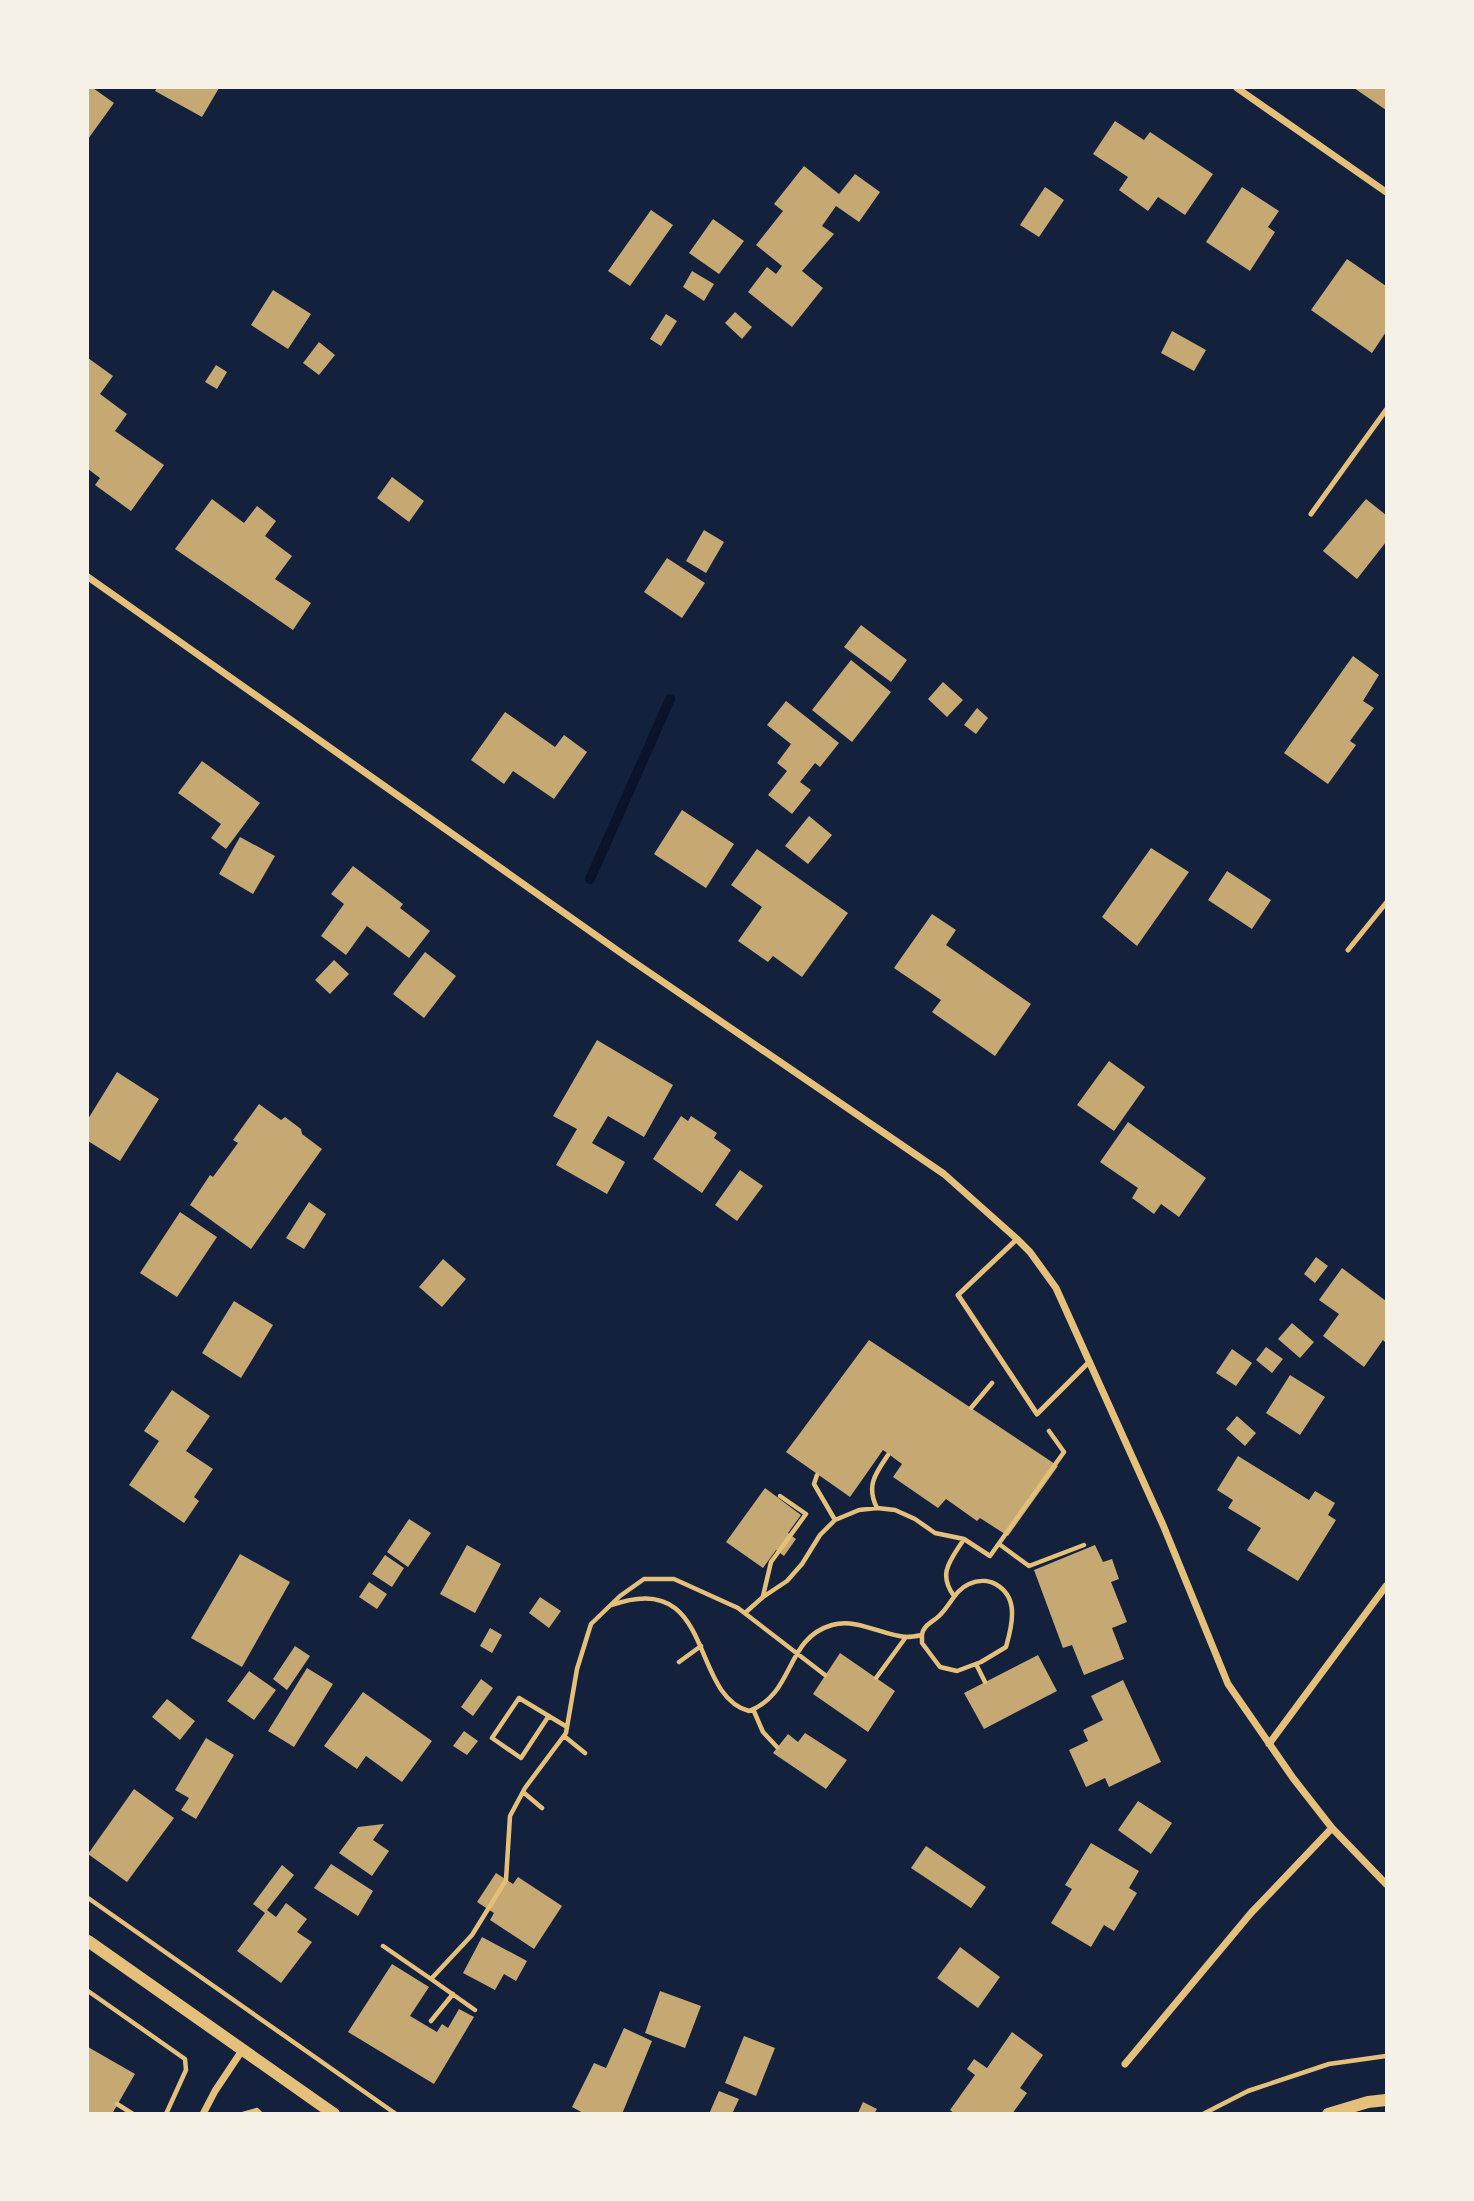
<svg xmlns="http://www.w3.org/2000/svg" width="1474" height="2201" font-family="Cabin,sans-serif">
	<rect width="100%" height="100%" fill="#14213d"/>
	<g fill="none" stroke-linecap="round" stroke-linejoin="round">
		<path stroke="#0b132b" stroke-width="10" d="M590,879L670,699"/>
	</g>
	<path fill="#c6a872" d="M88,88H93L114,103L88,139Z
		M157,88H219L202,117L155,91Z
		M1354,88H1386V110Z
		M1115,121L1144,140L1150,132L1213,174L1185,215L1158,197L1148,211L1119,190L1128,177L1093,154Z
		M804,166L839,194L855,174L880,192L859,222L836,206L822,226L834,234L802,271L823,288L792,327L748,292L767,267L776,274L782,266L756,245L783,211L774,204Z
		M1045,187L1064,200L1039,237L1020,225Z
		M1242,187L1279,211L1268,227L1275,232L1250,271L1206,242Z
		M651,210L673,225L630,286L608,271Z
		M713,219L744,241L719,274L689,253Z
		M1347,259L1386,286V332L1372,353L1311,310Z
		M692,271L714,284L704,301L683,287Z
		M273,290L311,314L288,349L251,325Z
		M735,312L752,327L742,339L725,323Z
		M666,314L677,321L661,346L650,339Z
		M1172,331L1206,350L1194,371L1161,353Z
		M319,342L335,355L319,375L303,363Z
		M88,358L113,376L100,394L127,414L115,431L164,465L131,511L95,485L100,478L88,469Z
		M216,365L227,372L217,389L205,382Z
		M392,477L424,501L409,522L377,498Z
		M212,499L244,523L257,506L276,521L265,536L292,556L275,579L311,603L293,630L175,549Z
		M1366,499L1386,515V542L1357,579L1323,551Z
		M704,530L724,542L706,573L686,561Z
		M667,558L705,583L682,618L644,592Z
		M861,625L907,660L891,682L844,647Z
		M1353,656L1379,675L1363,701L1374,708L1350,741L1356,745L1328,784L1284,753Z
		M851,660L891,692L852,742L812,710Z
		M943,682L963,700L947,717L928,699Z
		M786,701L839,743L820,767L815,763L800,782L811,790L792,814L768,795L787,771L777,763L791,744L767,725Z
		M977,708L988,718L976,734L964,725Z
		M505,712L555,747L564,735L587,752L554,799L513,771L504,784L471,760Z
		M202,761L260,803L226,849L211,838L221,824L178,793Z
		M682,810L734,844L706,888L654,854Z
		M809,816L832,835L808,864L785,846Z
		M240,837L275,856L253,894L219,874Z
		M1151,848L1189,872L1137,946L1102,917Z
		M757,849L848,913L802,977L773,956L768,962L738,941L762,907L731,885Z
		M353,866L403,904L400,908L430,931L409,958L367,926L346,955L321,936L344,904L331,894Z
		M1227,871L1271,900L1252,929L1208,900Z
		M932,914L956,930L946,945L1031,1004L995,1056L932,1012L941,1000L894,968Z
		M425,952L456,976L424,1018L393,994Z
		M334,960L349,974L330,994L315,980Z
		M597,1040L673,1085L644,1137L608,1116L592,1143L625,1162L607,1194L556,1165L577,1129L553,1116Z
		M1109,1061L1145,1087L1114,1131L1077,1105Z
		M117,1072L159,1099L120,1161L88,1141V1119Z
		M259,1104L281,1120L285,1117L301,1129L302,1134L322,1149L251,1249L190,1205L210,1175L213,1177L238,1143L233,1140Z
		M681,1116L688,1121L691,1116L717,1133L714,1138L731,1150L702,1193L653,1159Z
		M1128,1122L1206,1178L1179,1217L1161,1204L1154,1214L1132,1198L1138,1188L1100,1162Z
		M740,1170L763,1186L737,1221L715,1205Z
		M309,1202L326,1214L304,1249L286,1238Z
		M180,1212L217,1237L177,1297L140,1273Z
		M1316,1257L1328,1266L1315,1283L1304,1274Z
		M443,1259L466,1279L442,1307L419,1287Z
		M1342,1268L1386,1301V1343L1383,1340L1364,1367L1323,1336L1339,1314L1319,1300Z
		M234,1301L273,1325L241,1378L202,1353Z
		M1292,1323L1314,1342L1300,1358L1278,1339Z
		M869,1340L1058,1466L1008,1536L980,1518L977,1521L946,1499L938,1508L893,1477L902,1464L883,1450L850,1497L786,1452Z
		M1266,1347L1283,1359L1272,1373L1256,1360Z
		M1232,1349L1252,1363L1236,1386L1216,1373Z
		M1290,1375L1325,1397L1300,1435L1266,1413Z
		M172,1390L210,1416L186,1451L213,1469L194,1497L199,1501L184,1523L129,1485L159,1441L144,1431Z
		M1237,1416L1256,1433L1245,1446L1226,1429Z
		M1238,1456L1309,1500L1315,1491L1335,1503L1328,1515L1336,1520L1298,1581L1247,1550L1261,1528L1228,1508L1233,1500L1217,1490Z
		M765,1488L801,1515L788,1533L796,1539L784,1556L776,1550L763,1568L726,1542Z
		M409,1519L431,1533L408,1567L387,1552Z
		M467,1545L501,1564L475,1613L440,1594Z
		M1095,1545L1103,1562L1112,1559L1119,1579L1111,1582L1127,1622L1112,1628L1124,1659L1084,1675L1072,1645L1063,1648L1034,1570Z
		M240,1554L290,1582L242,1667L191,1638Z
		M385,1555L404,1568L392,1587L372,1574Z
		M369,1582L387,1594L377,1609L359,1597Z
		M540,1597L561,1611L549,1628L529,1613Z
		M490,1628L502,1635L492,1653L480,1646Z
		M295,1646L310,1656L287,1690L273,1679Z
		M840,1653L895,1691L868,1732L813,1694Z
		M1038,1655L1057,1691L984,1729L964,1693Z
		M307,1668L333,1684L294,1747L268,1731Z
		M249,1671L276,1690L254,1720L227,1701Z
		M481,1679L493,1688L473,1716L461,1707Z
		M1123,1680L1161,1762L1109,1787L1105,1778L1086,1787L1069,1750L1088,1741L1083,1730L1103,1720L1091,1696Z
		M363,1692L432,1741L402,1782L366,1756L357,1769L324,1746Z
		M167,1699L195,1721L180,1740L152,1717Z
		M464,1731L478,1741L467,1755L453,1746Z
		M805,1733L847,1760L826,1789L773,1753L788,1734L798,1742Z
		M206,1738L234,1755L196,1819L181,1810L189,1798L175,1790Z
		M134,1789L174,1818L127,1882L88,1854Z
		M1138,1801L1172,1823L1151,1854L1118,1830Z
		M384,1824L373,1840L389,1851L372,1876L339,1853L358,1827Z
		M1091,1843L1139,1871L1129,1888L1137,1893L1114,1931L1104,1925L1091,1947L1051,1923L1072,1889L1065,1885Z
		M926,1846L986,1887L971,1908L911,1868Z
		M331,1864L373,1891L358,1916L314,1888Z
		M282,1865L294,1875L267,1910L276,1917L286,1903L307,1919L297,1932L312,1942L281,1983L237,1951L265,1913L253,1904Z
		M496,1873L513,1884L518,1877L562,1906L534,1949L490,1920L494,1913L477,1902Z
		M482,1937L527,1961L516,1981L504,1974L495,1990L463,1973Z
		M960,1947L1000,1977L978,2008L937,1978Z
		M392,1964L429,1987L410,2016L437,2032L442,2024L448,2028L459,2009L474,2017L434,2084L348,2032Z
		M660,1991L701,2006L685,2048L645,2033Z
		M624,2028L652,2041L622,2114H585L572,2107L594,2063L606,2068Z
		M1012,2032L1043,2055L1020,2088L1027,2093L1012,2114H955L950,2110L975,2075L967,2069L974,2059L987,2068Z
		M744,2036L775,2048L756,2096L725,2083Z
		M88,2047L135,2074L112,2114H88Z
		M719,2091L739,2099L732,2114H709Z
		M863,2102L877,2109L874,2114L858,2113Z"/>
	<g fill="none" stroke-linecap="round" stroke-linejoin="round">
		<path stroke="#e5c07b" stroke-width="4.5" d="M971,1408L992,1383
			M817,1475L814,1484L835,1520
			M877,1508C866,1486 875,1474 888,1455
			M999,1544L1029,1566L1084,1545
			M763,1596L771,1562L806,1514L780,1496
			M954,1596C937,1573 951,1560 964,1539
			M612,1605C715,1568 689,1695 749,1711C796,1693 784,1639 832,1625C857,1618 881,1635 906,1637C911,1637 917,1636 922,1635V1643L940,1667L957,1671L981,1662L1006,1647C1009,1636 1012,1626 1012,1615C1013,1590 991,1574 969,1584C955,1590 950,1606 939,1616C933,1622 923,1625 922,1635
			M745,1613L763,1597L787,1581L802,1564L820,1535L835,1520L859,1510L877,1508L895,1510L915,1519L935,1533L964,1539L990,1556L1064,1452L1049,1431
			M679,1662L701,1646
			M976,1664L985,1682
			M876,1678L906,1637
			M753,1709L763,1732L777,1747
			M548,1717L521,1758L492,1738L519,1698L567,1727
			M564,1736L585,1753
			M523,1792L542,1808
			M88,1898L396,2114
			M383,1946L431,1979L472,1935L506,1880L510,1816L525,1788L566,1733L577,1669L591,1624L620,1596L644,1579H674L738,1608L825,1675
			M431,1979L475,2010
			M88,1991L185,2059L186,2070L166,2114
			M431,2021L453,1994
			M117,2104L133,2114
			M243,2114L257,2110L261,2114
			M1203,2114L1248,2091L1329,2064L1386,2056"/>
		<path stroke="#e5c07b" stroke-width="5" d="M1311,514L1386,410
			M1348,950L1386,903
			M1017,1239L958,1295L1037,1414L1090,1361"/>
		<path stroke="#e5c07b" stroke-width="7" d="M1237,88L1386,192
			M88,577L631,960L944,1174L1017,1239L1030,1252L1056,1288L1163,1525L1228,1684L1293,1778L1332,1828L1386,1884
			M1269,1744L1386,1586
			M1125,2064L1251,1913L1332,1828
			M203,2114L215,2091L243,2049"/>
		<path stroke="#e5c07b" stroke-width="12" d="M88,1941L334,2114
			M1328,2114L1368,2102L1386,2100"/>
	</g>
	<rect width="1474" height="2201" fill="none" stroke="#f6f1e7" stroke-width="178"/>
</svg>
